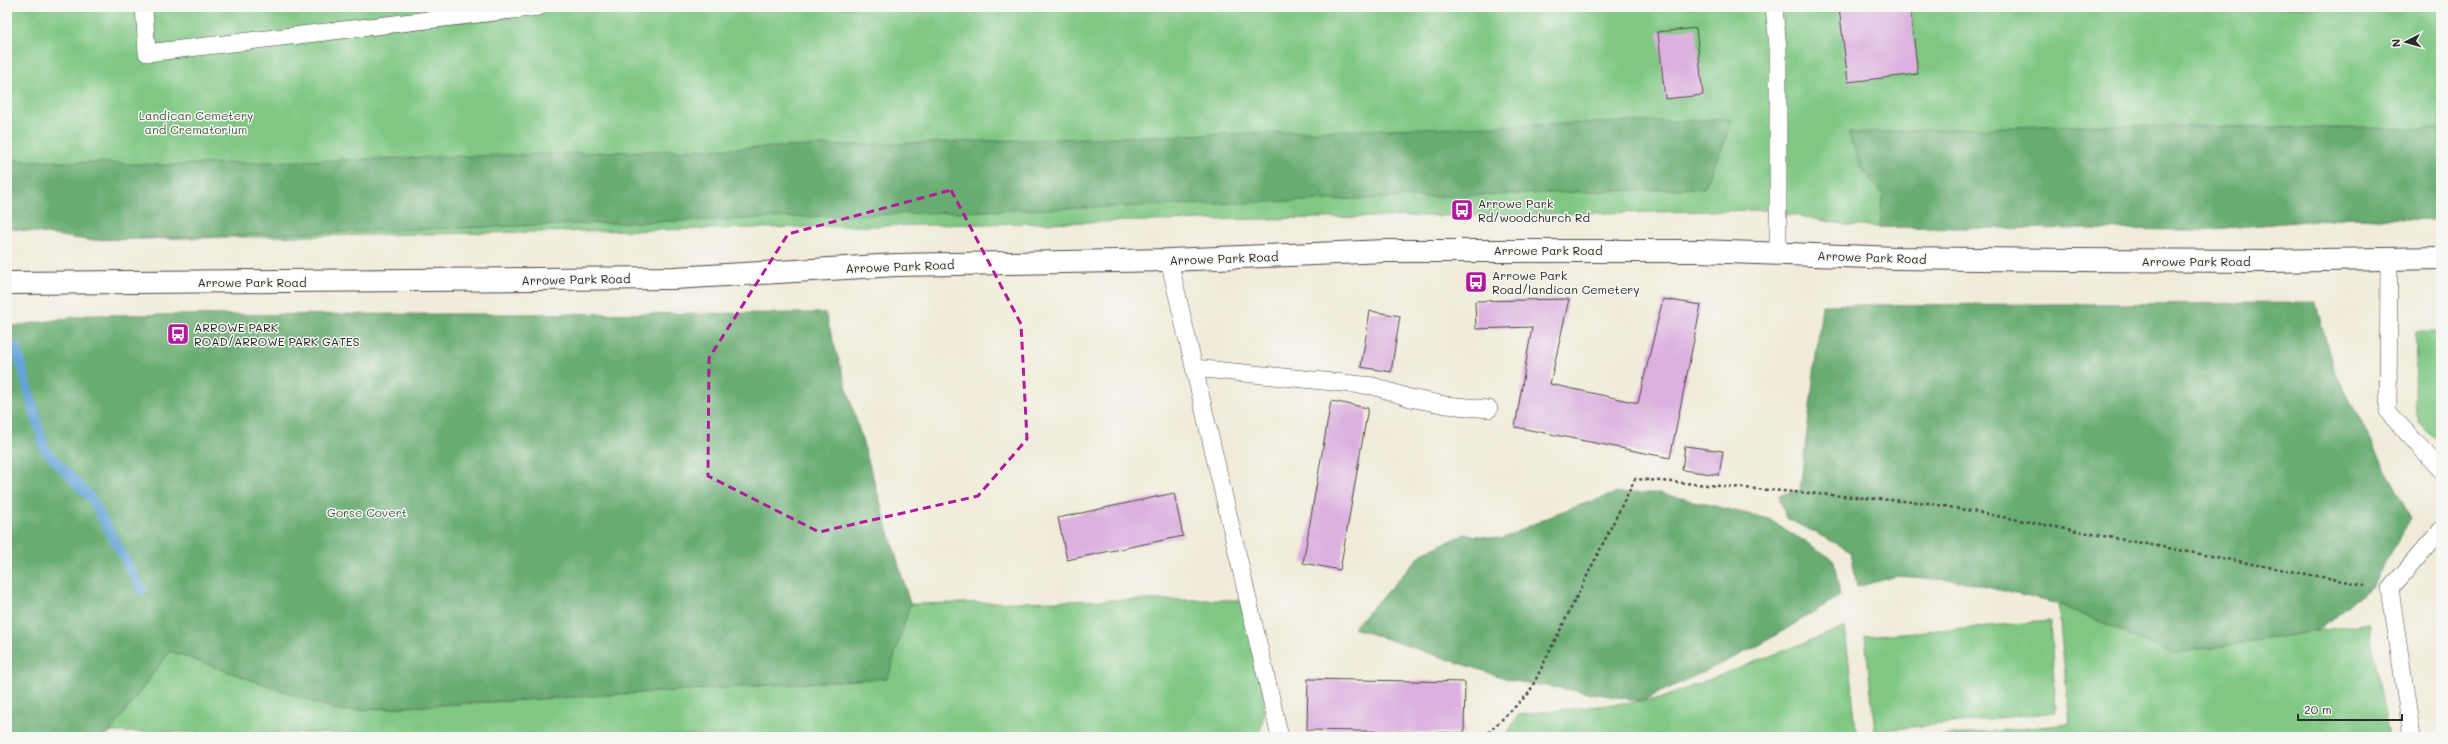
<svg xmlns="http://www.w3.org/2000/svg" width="2448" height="744" font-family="Mali,sans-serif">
	<rect width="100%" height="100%" fill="#f6f6f2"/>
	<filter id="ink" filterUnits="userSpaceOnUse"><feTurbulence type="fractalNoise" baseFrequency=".025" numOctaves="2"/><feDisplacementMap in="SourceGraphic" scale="8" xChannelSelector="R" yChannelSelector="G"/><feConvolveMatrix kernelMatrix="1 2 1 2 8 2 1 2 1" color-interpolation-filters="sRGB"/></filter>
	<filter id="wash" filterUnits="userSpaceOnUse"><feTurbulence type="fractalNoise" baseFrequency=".012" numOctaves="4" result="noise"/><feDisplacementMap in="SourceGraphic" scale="16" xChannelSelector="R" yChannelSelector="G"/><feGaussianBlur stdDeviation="0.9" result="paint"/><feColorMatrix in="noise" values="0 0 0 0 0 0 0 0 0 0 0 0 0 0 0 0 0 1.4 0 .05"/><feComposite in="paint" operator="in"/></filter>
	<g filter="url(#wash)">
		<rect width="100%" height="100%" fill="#f1ecda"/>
		<path fill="#7fc783" stroke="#557957" d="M7,7H2441V220L2352,217L2201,230L1880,227L1847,225L1767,210L87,240L81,163L7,160Z
			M2416,331H2441V445L2419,423L2415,404Z
			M1114,600H1240C1252,642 1275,695 1258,737H841L110,732L170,651L339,711L888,678L910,604Z
			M2058,604L2173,654L2368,623L2389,737H1929L2070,724Z
			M2050,621L2056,712L1875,731L1865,636Z
			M1845,627L1857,737H1505L1518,715L1659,699Z"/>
		<path fill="#67ac71" stroke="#496c4e" d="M1731,119L1724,144L1704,188L87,240L7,228V160L168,165Z
			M2066,125L2441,129V220L2352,217L2201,230L1880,227L1883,195L1862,169L1848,133Z
			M2316,303L2333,368L2411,518L2372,586L2317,631L2173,654L2058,604L1961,581L1897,576L1857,587L1851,551L1786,518L1779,495L1800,491L1822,305Z
			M825,313L910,604L888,678L339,711L170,651L106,737H7V327L89,315Z
			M1617,493H1660L1769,519L1834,560L1840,596L1758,646L1642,701L1514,681L1353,628L1423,553L1465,534L1501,539L1560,512Z"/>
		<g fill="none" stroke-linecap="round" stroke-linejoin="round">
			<path stroke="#65a4d7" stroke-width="10" d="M16,346L45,450L91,498L142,590"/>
		</g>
		<g id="blocks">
			<path fill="#dcb0df" d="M1839,7H1910L1918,74L1848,82Z
				M1696,28L1703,95L1665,99L1658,32Z
				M1569,299L1550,384L1638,403L1663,299L1701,305L1670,458L1515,427L1532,327L1476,329L1475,301Z
				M1370,311L1400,316L1391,372L1361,367Z
				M1331,401L1368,408L1340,570L1303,563Z
				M1685,446L1723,451L1719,475L1682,470Z
				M1174,493L1183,536L1067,560L1058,518Z
				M1308,679L1465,682L1464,733L1307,730Z"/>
		</g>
	</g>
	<g filter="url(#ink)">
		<use href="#blocks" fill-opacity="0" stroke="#494845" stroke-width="1"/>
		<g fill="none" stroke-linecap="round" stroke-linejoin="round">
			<g stroke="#494845" stroke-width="18">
				<path id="service" d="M144,7L147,53L539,7
					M1774,7L1778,48V255
					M2389,259L2388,412L2441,470
					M1169,260L1280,737
					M1194,368L1373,386L1410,398L1446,405L1489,409
					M2412,737L2390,589L2441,530"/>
			</g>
			<g stroke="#494845" stroke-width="24">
				<path id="primary" d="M7,283L674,278L897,265L1169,260L1386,251H1699L1897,258L2070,260L2269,261L2441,258"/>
			</g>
			<path stroke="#494845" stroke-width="2.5" stroke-dasharray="3 3" stroke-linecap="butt" d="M1484,737L1529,693L1635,479L1928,503L2365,585"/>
			<use href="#service" stroke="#fff" stroke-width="17"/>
			<use href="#primary" stroke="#fff" stroke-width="22"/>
		</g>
	</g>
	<path fill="none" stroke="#b5179e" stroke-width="3" stroke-dasharray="8 5" stroke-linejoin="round" d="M951,190L1021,324L1027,439L978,496L819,532L708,476L709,358L788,234Z"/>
	<defs>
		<g id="bus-square" transform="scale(1.15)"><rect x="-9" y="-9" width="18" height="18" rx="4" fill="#b5179e" stroke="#f6f6f2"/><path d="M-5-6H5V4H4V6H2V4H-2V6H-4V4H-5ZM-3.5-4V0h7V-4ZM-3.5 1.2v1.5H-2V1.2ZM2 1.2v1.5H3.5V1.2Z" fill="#fff"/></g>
	</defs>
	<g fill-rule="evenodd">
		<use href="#bus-square" x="1462" y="210"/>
		<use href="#bus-square" x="1476" y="282"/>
		<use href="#bus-square" x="178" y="334"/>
	</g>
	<g text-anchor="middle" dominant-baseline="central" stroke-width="3" stroke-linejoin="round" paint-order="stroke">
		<g font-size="12" fill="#445a45" stroke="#f6f6f2">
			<text x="196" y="115">Landican Cemetery<tspan x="196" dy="14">and Crematorium</tspan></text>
			<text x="367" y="512">Gorse Covert</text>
		</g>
		<g font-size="12" fill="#2b2b2b" stroke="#f6f6f2" text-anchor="start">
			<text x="1478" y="203">Arrowe Park<tspan x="1478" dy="14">Rd/woodchurch Rd</tspan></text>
			<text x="1492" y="275">Arrowe Park<tspan x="1492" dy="14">Road/landican Cemetery</tspan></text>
			<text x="194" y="327">ARROWE PARK<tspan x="194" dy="14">ROAD/ARROWE PARK GATES</tspan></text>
		</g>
		<g font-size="12" fill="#2b2b2b" stroke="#f6f6f2">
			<text x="1548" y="250">Arrowe Park Road</text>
			<text transform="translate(1872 257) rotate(2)">Arrowe Park Road</text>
			<text transform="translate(1224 258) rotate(-2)">Arrowe Park Road</text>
			<text x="2196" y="261">Arrowe Park Road</text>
			<text transform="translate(900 266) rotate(-2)">Arrowe Park Road</text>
			<text transform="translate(576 279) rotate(-1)">Arrowe Park Road</text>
			<text x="252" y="282">Arrowe Park Road</text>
		</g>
	</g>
	<rect width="2448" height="744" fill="none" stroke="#f6f6f2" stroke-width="24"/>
	<g transform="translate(2406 42) rotate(264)" stroke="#f6f6f2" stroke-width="3" paint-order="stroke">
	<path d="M0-3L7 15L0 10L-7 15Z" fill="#2b2b2b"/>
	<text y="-6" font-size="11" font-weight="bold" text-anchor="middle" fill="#2b2b2b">N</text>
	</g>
	<path d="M2298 714v6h104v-6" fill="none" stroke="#2b2b2b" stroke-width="2"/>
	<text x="2304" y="714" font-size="12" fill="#2b2b2b" stroke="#f6f6f2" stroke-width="3" paint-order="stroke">20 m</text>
</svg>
